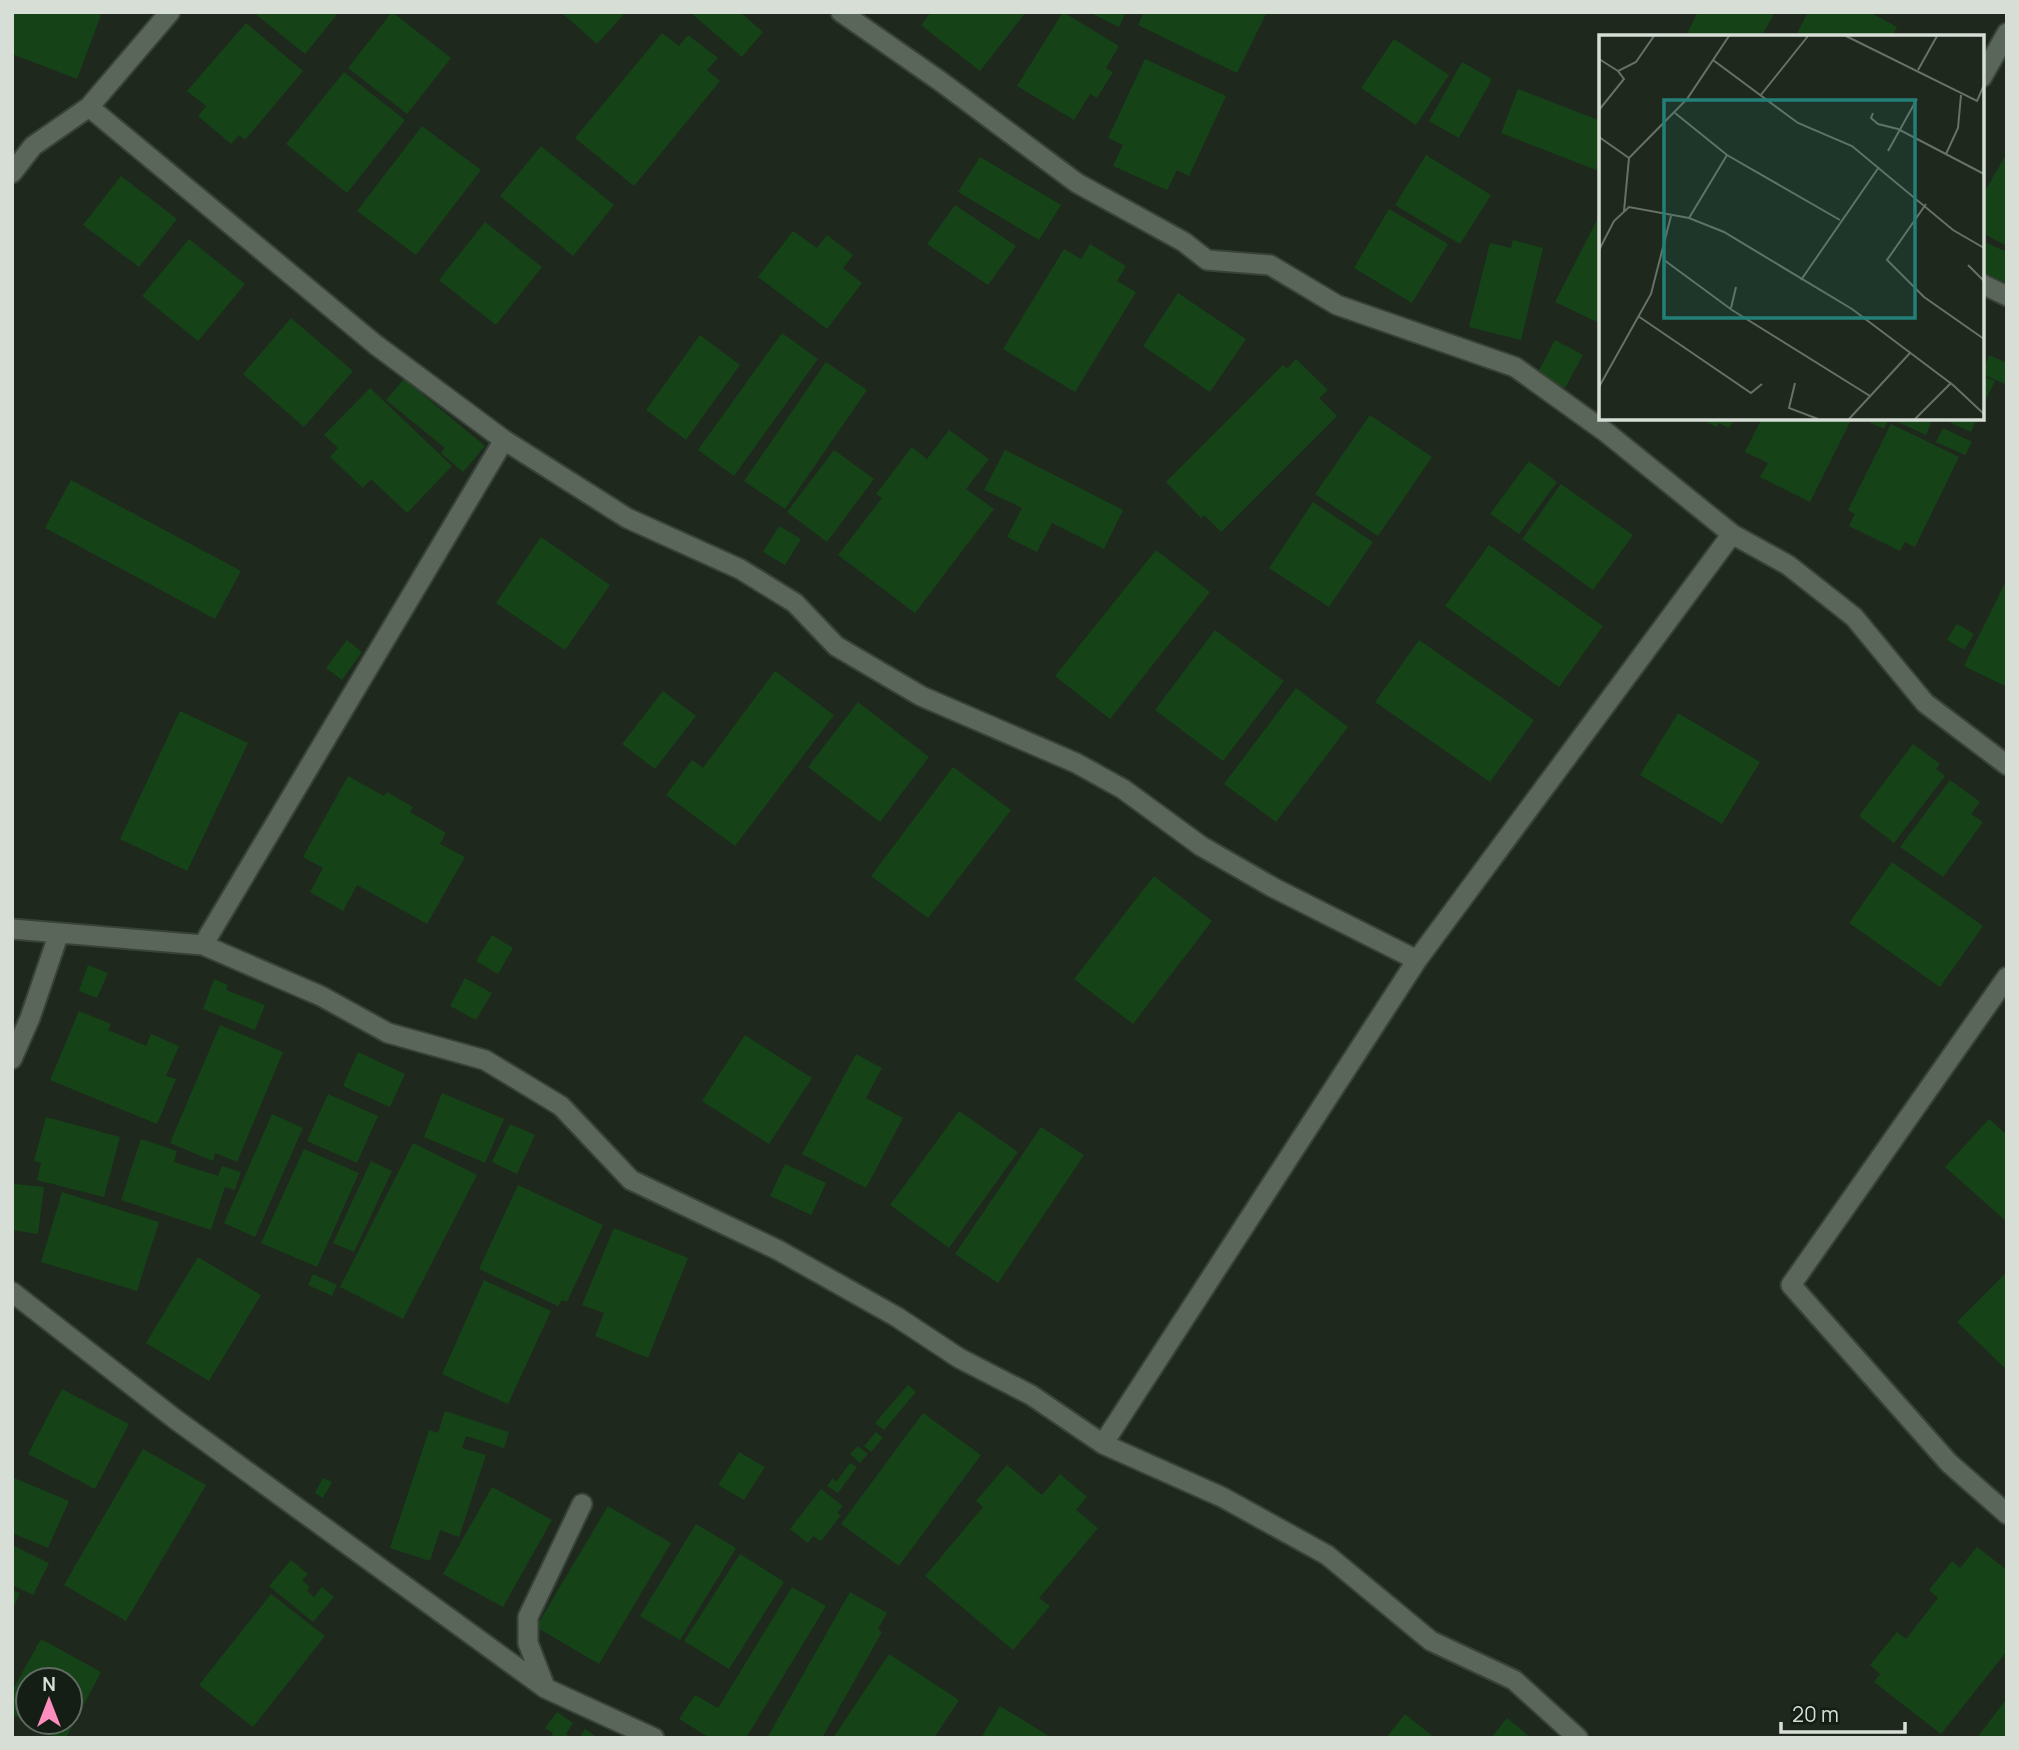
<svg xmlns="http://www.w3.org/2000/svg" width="2019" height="1750" font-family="Manrope,sans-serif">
	<rect width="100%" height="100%" fill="#1e281d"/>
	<path fill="#154317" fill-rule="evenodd" d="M12,12H94L101,15L77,79L12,54Z
		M253,12H339L305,54Z
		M392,12L451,58L407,114L348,68Z
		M561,12H626L597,44Z
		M690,12H740L763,32L742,57Z
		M931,12H1026L980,71L921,25Z
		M1063,12L1119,46L1106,68L1113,72L1097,98L1090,94L1074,120L1017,86Z
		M1089,12H1126L1119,27Z
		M1144,12H1267L1237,73L1138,25Z
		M1698,12H1775L1761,37H1685Z
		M1808,12H1869L1897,27L1892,37H1795Z
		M246,23L303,71L245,140L239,135L231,144L198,116L206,106L187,91Z
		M662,33L679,46L688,35L718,58L707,70L720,81L634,186L575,138Z
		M1394,39L1449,75L1416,125L1361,88Z
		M1145,59L1226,96L1189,176L1177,170L1167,190L1113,166L1123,145L1108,138Z
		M1462,62L1492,79L1459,138L1429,121Z
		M344,72L405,120L347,193L286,144Z
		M1518,89L1601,121V159L1596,170L1501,133Z
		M422,126L481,170L416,255L357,211Z
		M541,146L614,205L573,256L500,196Z
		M2007,153V246L1982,233V196Z
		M1426,155L1491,195L1460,244L1395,205Z
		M980,157L1061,205L1039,240L958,192Z
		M121,176L177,219L139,267L83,225Z
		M955,205L1016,246L988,285L927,244Z
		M1389,209L1448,244L1412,303L1354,268Z
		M1601,212V324L1555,302Z
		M485,222L542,267L496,325L439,280Z
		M793,231L817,248L827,235L853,255L843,268L862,283L827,329L758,277Z
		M189,239L245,284L198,341L142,296Z
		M1513,240L1543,248L1521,340L1469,327L1490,243L1511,248Z
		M1982,241L2007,252V283L1982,272Z
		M1090,244L1126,266L1117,281L1136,292L1075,392L1003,349L1064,249L1081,259Z
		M1178,293L1246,339L1210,392L1143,346Z
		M291,318L353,371L304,427L243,374Z
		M782,333L818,359L734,476L698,450Z
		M700,335L740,365L686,440L646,410Z
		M1555,340L1583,355L1565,388L1537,374Z
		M1989,355L2007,363V385L1982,374Z
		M1296,359L1328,390L1319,398L1337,416L1221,532L1204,515L1201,518L1166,482L1283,365L1287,369Z
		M826,362L867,390L785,509L744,481Z
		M1982,376L1995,381L1982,407Z
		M404,379L485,446L463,472L441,453L445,448L386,400Z
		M370,388L452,466L407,513L371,479L363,488L330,457L338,448L324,435Z
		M1370,415L1432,457L1378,536L1315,494Z
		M1698,418H1734L1729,428L1719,423L1717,427Z
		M1762,418H1841L1850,422L1810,502L1760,477L1768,463L1745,452Z
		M1860,418H1933L1926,435L1889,418L1884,429Z
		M1941,418H1977L1971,432Z
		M1891,424L1959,457L1915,547L1905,542L1900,551L1849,526L1855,514L1848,510Z
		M1943,428L1972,442L1965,455L1936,442Z
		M949,430L989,459L966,489L994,509L915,613L838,555L882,498L876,494L912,447L927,459Z
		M834,450L874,479L827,542L787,512Z
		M1005,450L1123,510L1104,549L1052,523L1037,552L1007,537L1022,508L984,490Z
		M1529,461L1557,482L1519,534L1490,514Z
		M71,480L241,571L215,619L45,528Z
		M1561,484L1633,535L1593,590L1522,539Z
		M1313,502L1373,542L1329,607L1269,568Z
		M779,526L801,539L785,565L763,552Z
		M541,537L610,585L565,650L496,603Z
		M1489,545L1603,626L1559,687L1445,606Z
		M1156,550L1210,592L1110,719L1055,676Z
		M2007,579V687L1964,666Z
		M1957,624L1974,634L1964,650L1947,640Z
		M1215,630L1284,681L1223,761L1155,710Z
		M347,640L362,652L342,680L326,668Z
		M1419,640L1534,720L1490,782L1375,702Z
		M775,671L834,715L735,846L666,795L692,760L703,768Z
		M1296,688L1348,727L1276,822L1224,784Z
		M663,691L696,716L655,769L622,744Z
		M858,702L929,757L880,822L808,767Z
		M180,711L248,743L187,871L120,839Z
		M1678,713L1760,762L1722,824L1640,775Z
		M1913,744L1940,764L1936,769L1945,776L1894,843L1859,816Z
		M953,767L1011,810L928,918L871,876Z
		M348,776L384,796L387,792L413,807L410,812L446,833L440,844L465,857L427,924L357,885L343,911L310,892L323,868L303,857Z
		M1950,780L1980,802L1971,814L1983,822L1943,877L1900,847Z
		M1892,862L1983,926L1940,987L1849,923Z
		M1154,876L1212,921L1133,1024L1074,979Z
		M492,935L513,948L498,974L476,961Z
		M88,965L108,973L97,998L79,991Z
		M465,978L492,993L476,1020L450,1006Z
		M214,979L228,985L226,990L265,1005L255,1030L203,1009Z
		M79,1011L111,1024L108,1030L146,1046L151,1034L179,1046L166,1076L176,1079L157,1124L50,1080Z
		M220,1025L283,1052L237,1162L215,1153L213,1161L170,1143Z
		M745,1035L812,1078L769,1144L702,1101Z
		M358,1052L405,1074L390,1107L343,1086Z
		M856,1054L882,1068L866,1098L903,1118L866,1188L802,1154Z
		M442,1093L504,1119L485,1163L424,1137Z
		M328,1094L378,1116L357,1163L307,1141Z
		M959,1111L1018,1152L949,1248L890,1205Z
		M272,1114L303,1128L255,1237L224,1223Z
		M46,1117L120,1137L104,1197L37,1180L41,1163L34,1161Z
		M1989,1119L2007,1135V1222L1945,1167Z
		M510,1124L535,1135L517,1174L492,1162Z
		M1041,1127L1084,1155L998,1283L955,1254Z
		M141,1139L177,1151L174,1162L218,1176L222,1166L241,1172L235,1190L225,1187L211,1230L121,1200Z
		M413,1143L477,1175L403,1319L340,1287Z
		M304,1149L359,1173L317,1267L261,1243Z
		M371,1161L392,1171L354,1252L333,1243Z
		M785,1164L826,1183L811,1215L770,1196Z
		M14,1184L44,1187L38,1234L12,1230Z
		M518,1185L603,1225L567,1302L562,1300L558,1306L479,1269Z
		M62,1192L159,1222L137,1291L41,1262Z
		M614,1228L688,1258L648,1358L595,1336L604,1313L582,1305Z
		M198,1257L261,1295L209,1381L146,1343Z
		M2007,1272V1370L1957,1322Z
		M313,1274L337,1285L332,1296L308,1285Z
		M484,1280L551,1311L508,1404L442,1374Z
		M908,1385L916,1392L884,1430L875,1423Z
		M62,1389L129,1424L95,1489L28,1454Z
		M445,1411L509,1432L504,1448L466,1436L462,1448L486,1455L459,1537L440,1530L430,1561L390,1548L429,1430L438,1433Z
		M923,1413L981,1455L899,1566L841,1524Z
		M876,1432L883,1438L871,1452L864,1446Z
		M858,1446L868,1454L860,1463L850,1454Z
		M143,1449L206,1485L126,1621L64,1585Z
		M739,1452L765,1467L744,1500L718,1485Z
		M850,1463L857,1467L838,1493L827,1486L833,1478L836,1482Z
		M1007,1465L1042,1495L1060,1474L1087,1497L1076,1510L1098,1528L1039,1598L1050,1606L1013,1650L925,1576L983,1507L976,1501Z
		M12,1477L69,1501L48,1548L12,1533Z
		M323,1478L332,1482L323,1498L315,1493Z
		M492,1487L552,1520L503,1607L443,1574Z
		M821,1489L843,1506L837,1513L841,1515L821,1541L813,1536L808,1543L790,1529Z
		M608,1506L671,1543L599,1664L536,1627Z
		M696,1524L736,1548L680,1640L640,1616Z
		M12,1545L49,1563L33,1595L12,1585Z
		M1977,1547L2007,1570V1651L1941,1734L1874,1682L1880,1674L1870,1665L1897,1632L1906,1639L1938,1598L1929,1590L1952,1561L1960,1568Z
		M740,1554L784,1582L729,1669L684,1641Z
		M291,1560L308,1574L302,1580L310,1587L307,1591L314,1597L322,1587L334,1597L313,1622L269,1586Z
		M792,1587L826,1606L746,1738H710L679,1719L695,1695L718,1708Z
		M12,1590L20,1593L12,1611Z
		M850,1592L887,1613L878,1629L882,1632L822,1738H767Z
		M271,1594L325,1636L253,1727L199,1685Z
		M41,1639L101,1672L66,1738H57L12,1714V1691ZM28,1680H70V1722H28Z
		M889,1654L959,1700L934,1738H833Z
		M2007,1698V1738H1977Z
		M1000,1706L1052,1738H981Z
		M557,1712L573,1723L566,1734L572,1738H550L553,1733L545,1728Z
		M1405,1714L1435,1738H1386Z
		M1507,1718L1531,1738H1491Z
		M585,1729L598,1738H579Z"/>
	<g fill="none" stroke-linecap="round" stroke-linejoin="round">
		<g stroke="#394239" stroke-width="23">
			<path id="minor" d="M841,12L940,81L1077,183L1184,242L1207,260L1270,265L1337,305L1515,367L1607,433L1732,534L1788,565L1854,617L1925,703L2007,765
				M1982,77L2007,33
				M89,107L376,345L504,440L627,518L740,569L795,603L836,646L921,696L1076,763L1123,789L1201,846L1274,888L1417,960
				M12,173L33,146L89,107L170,12
				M1982,284L2007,296
				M12,929L203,945L321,996L388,1033L485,1060L561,1106L631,1180L778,1250L897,1317L959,1358L1031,1395L1103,1444L1222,1497L1327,1555L1431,1641L1514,1680L1578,1738
				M203,945L504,440
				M2007,977L1791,1285L1949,1463L2007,1514
				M12,1059L30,1018L59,933
				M12,1292L175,1419L545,1688L654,1738
				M1103,1444L1417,960L1732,534
				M545,1687L528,1643V1617L582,1504"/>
		</g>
		<use href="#minor" stroke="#5a6659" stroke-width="19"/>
	</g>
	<g transform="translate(1599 35)">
		<rect width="385" height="385" fill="#1e281d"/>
		<path fill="none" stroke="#687167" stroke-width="2" d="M247,1L378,66L385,50M0,24L19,36M114,25L199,88L253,111L354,195L385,213M319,35L338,1M161,61L209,1M0,75L25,44L19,36L37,27L55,1M76,78L128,120L241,185M274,78L272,83L279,89L299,94L385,139M0,102L30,123M289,116L318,64M347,119L359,93L362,60M327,169L288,225L325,262L385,304M25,176L30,123L88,64L130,1M90,183L128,120M0,215L15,186L30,172L90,183L125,197L253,274L354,350L385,379M65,225L133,275L271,361M369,230L385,246M202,245L280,132M132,273L137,252M39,281L152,358L163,349M196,348L190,373L219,384M0,352L52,259L72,181M250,384L311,318M316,384L352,348"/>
		<path fill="#238078" fill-opacity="0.15" stroke="#238078" stroke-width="3.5" d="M65,65H316V283H65Z"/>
		<rect width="385" height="385" fill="none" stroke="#d7ded6" stroke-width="3.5"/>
	</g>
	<rect width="2019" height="1750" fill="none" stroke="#d7ded6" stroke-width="28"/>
	<g transform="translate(49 1701)"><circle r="33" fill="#141e14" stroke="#626b62" stroke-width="2"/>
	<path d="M0-5L12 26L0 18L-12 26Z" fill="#fd8ebe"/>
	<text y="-10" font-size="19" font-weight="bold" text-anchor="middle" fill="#d7ded6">N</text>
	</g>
	<path d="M1781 1722v10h124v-10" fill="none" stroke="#d7ded6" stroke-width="3.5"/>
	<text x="1792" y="1722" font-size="21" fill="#d7ded6" stroke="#141e14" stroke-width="5" paint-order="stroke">20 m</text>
</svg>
